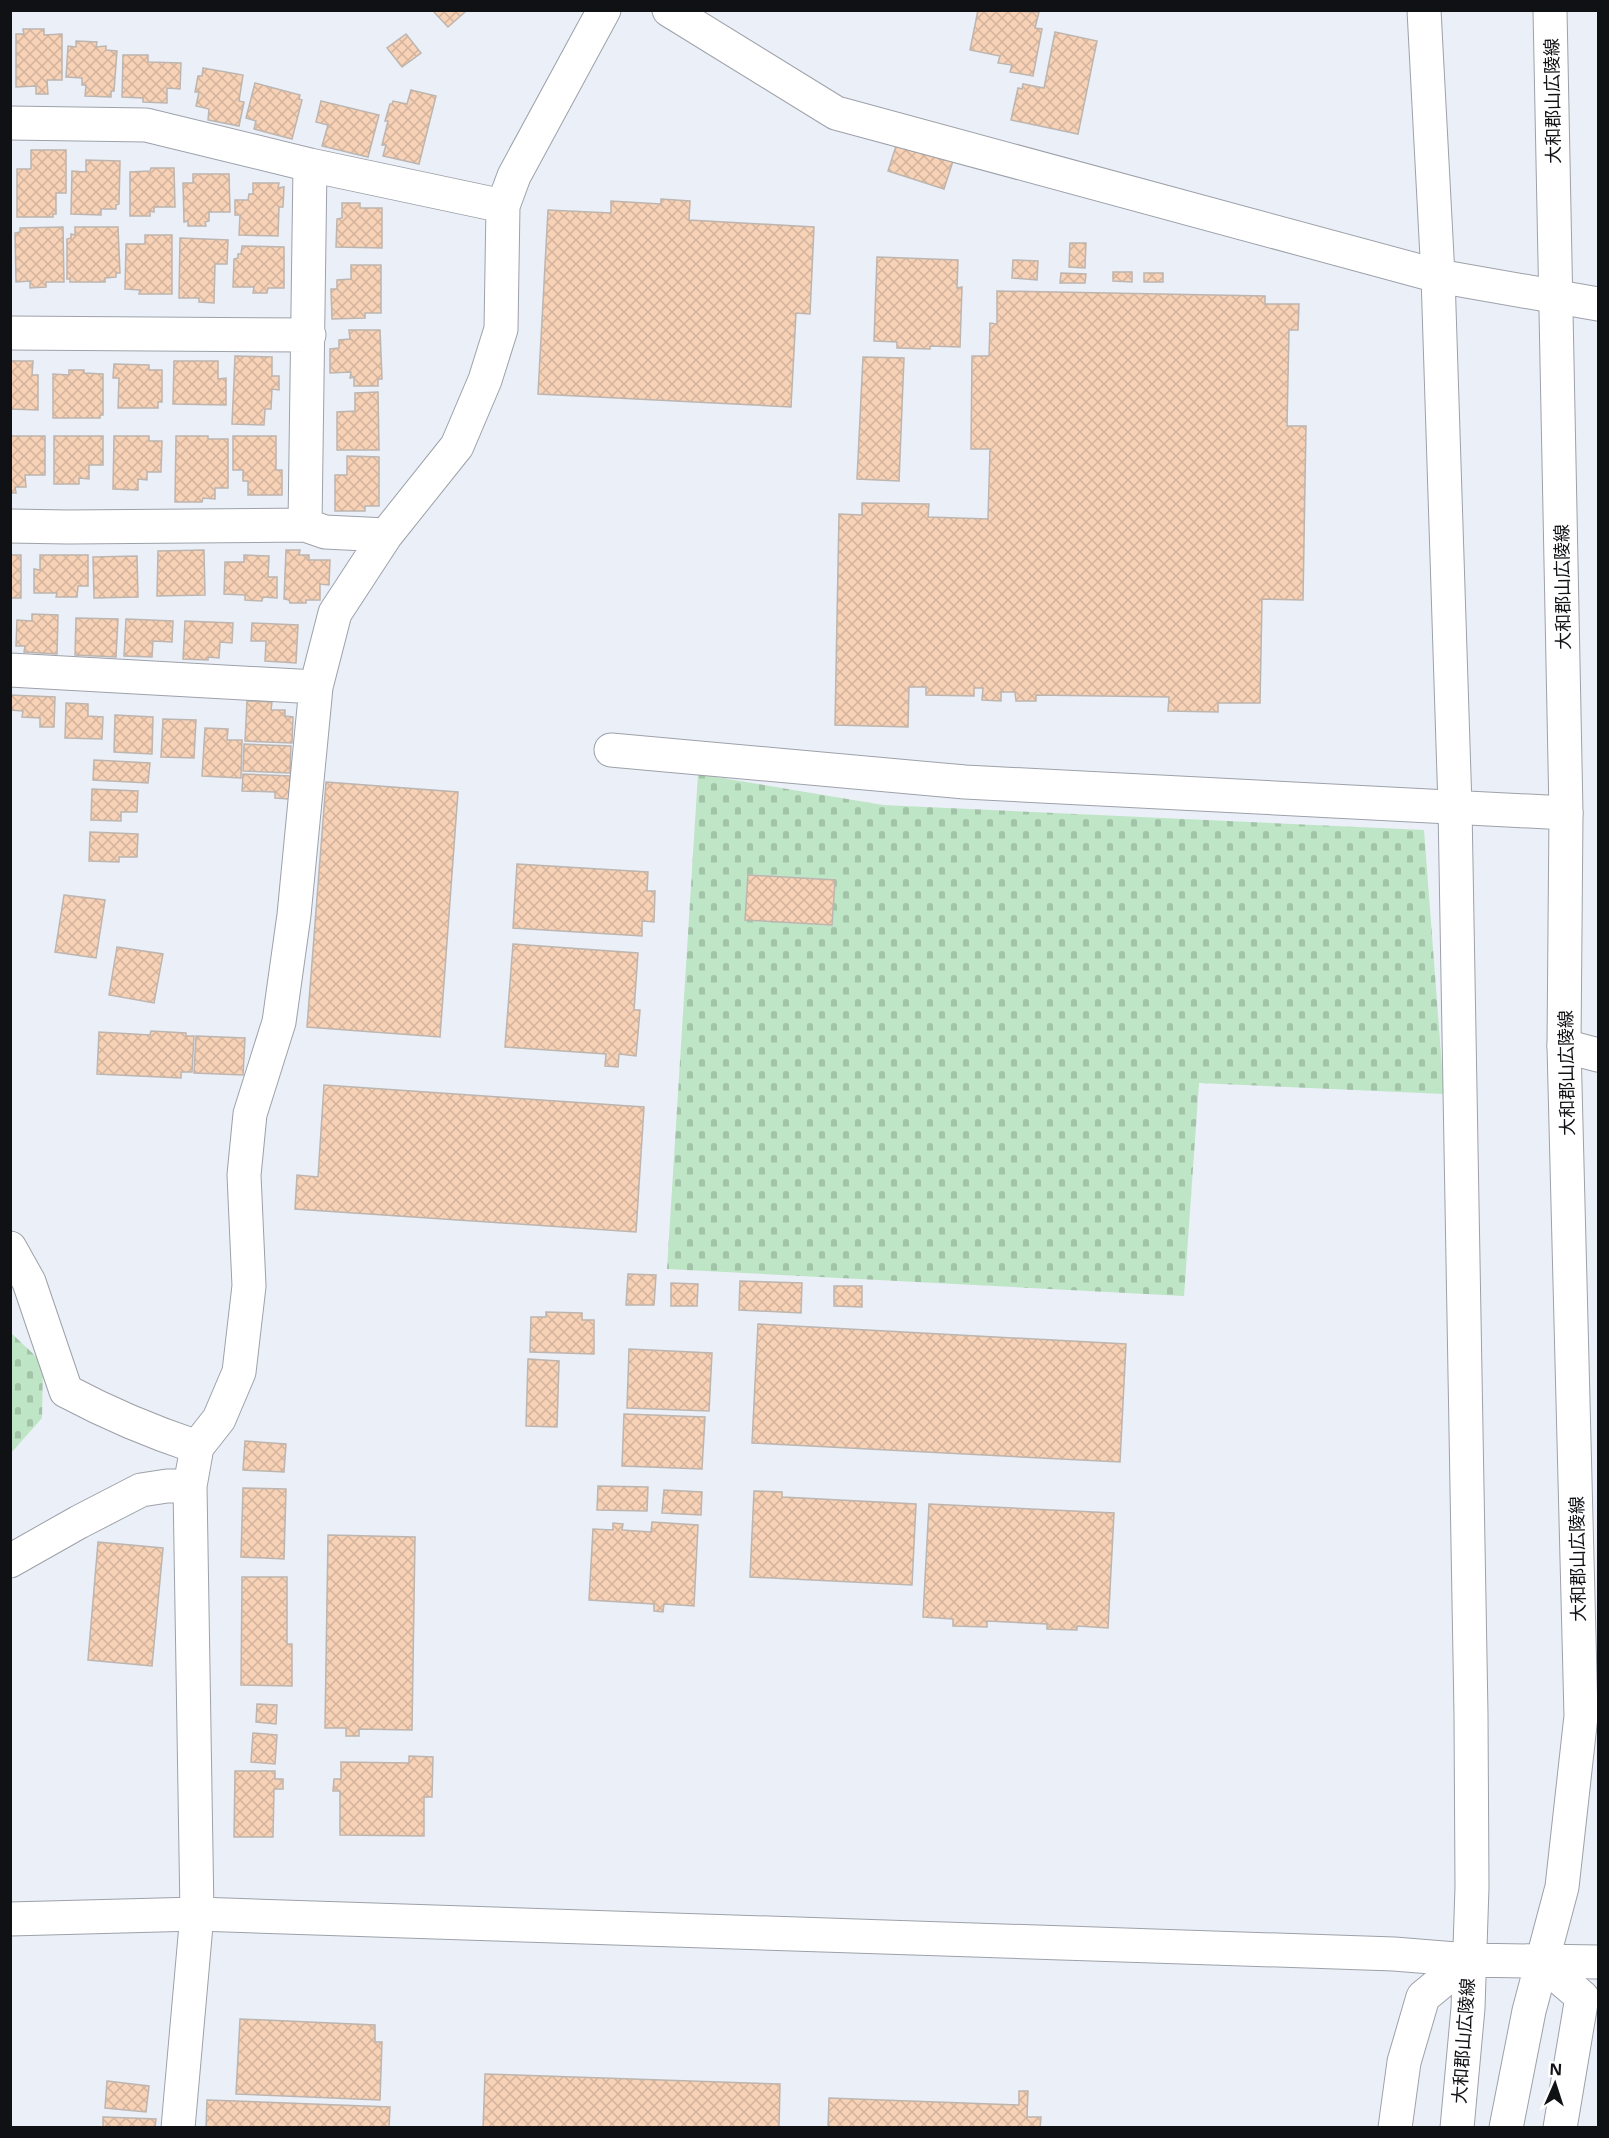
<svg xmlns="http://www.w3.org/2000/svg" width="1609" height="2138" font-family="'Noto Sans','Noto Sans JP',sans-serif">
	<defs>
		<pattern id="cemetery-stones" width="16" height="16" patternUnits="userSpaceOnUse" patternTransform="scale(1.5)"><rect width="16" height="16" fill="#bee5c5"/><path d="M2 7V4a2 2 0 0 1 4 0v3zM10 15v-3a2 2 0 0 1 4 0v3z" fill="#a2c3a8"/></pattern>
		<pattern id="building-cross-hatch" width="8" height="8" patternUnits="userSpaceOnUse" patternTransform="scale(1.5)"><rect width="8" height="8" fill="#f7d2b6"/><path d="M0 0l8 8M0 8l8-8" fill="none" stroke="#d3b39c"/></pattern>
	</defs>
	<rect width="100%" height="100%" fill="#ebeff8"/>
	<path fill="url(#cemetery-stones)" d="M698,774L883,805L1424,830L1444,1094L1199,1083L1184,1296L667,1269Z
		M11,1333L43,1363L42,1418L11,1453Z"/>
	<path fill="url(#building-cross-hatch)" stroke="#bdb5af" stroke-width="1.5" d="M463,10L465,12L448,27L433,11Z
		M978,10L1039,12L1035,28L1042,29L1033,76L1010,72L1012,65L998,63L1000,56L970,50Z
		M23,29H44V35L62,34V80H47L48,94H36V86L16,87V34H24Z
		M1055,32L1097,41L1078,134L1011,120L1018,88L1022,89L1023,84L1044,88Z
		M406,34L421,53L402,67L387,48Z
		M76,41L97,42L96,47L106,46V50L117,51L114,91H111V97L85,96L86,85H82V78L66,77L68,46L76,47Z
		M123,55H148V62L181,63L180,89L167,88V103L143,102V98L122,97Z
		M203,68L243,75L239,101L244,102L239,126L208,120L209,109L196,106L199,92H195L198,76H202Z
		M255,83L300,95L299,99L302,100L292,139L254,129L256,121L246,118Z
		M411,90L436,96L419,164L383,156L386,145H382L388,121H385L390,104H392L393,101L407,104Z
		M321,101L379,115L368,157L322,146L328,125L316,122Z
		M898,140L954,158L944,189L888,171Z
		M31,150H66V193H56V214H53V217H17V169H31Z
		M86,160L120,161L119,204L116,205V209H101V215L71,214L72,171L86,172Z
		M151,168H174L175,207H154V212L150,211V216H130V172L150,171Z
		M193,174H229L230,212H209V221L205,222L206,226H188V221L184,222L183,183H193Z
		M253,183H279L278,188L284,187L283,207H279L278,236L239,235L240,215H235V200H248L249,194H253Z
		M661,199L690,201L689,220L814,227L810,314L796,313L791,407L538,394L548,210L611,213V201L661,204Z
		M342,203H360V208H382V248L336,247L337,219L342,218Z
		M63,227L64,282H46V287L30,288V281L16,282L15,233L20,232V228Z
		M75,227H118L120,273H116V277L105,278V282H70V279H67V239L71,238V234L75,235Z
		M145,235H172V294H139L140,290L125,289L126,244H145Z
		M180,238L228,240L227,264H215L214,303L199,302V298H179Z
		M1070,243H1086L1085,268L1069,267Z
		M242,246L284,247V288H268L267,293H253L254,287H233L234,259L238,258V254H241Z
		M877,257L958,260L957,288L962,287L960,347L930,346V349L897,348V342L874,341Z
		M1013,260L1038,261L1037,280L1012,278Z
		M351,265H381V313H365V318L332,319L331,289H337V280L351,279Z
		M1113,272H1132V282L1113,281Z
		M1061,273L1086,274L1085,283H1060Z
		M1144,273H1163V282H1144Z
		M997,291L1265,296V304H1299L1298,330H1289L1287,426H1306L1303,600L1262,599L1260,703H1218V712L1168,711L1169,697L1036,695V701H1016L1015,692H1001V701L982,700L983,688H974V696L926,695V687H909L908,727L835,725L839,514L862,515V503L929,504L928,517L988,519L990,449H971L972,356H989L990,323L997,324Z
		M349,330H380L382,379H378V386H354V377L350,378L351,372L330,373V349L339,348V340L350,339Z
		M235,356L272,357V376H279V390L272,389L271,409H265L264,425L232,424Z
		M863,357L904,358L899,481L857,479Z
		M10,361H33L32,375H38V410L10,409Z
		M174,361H218V379L226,378V405L173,404Z
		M114,364L149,365V370H162V402H158V408H118L119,378H113Z
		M69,370H84V373L103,374V415H100V418H53V374L69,375Z
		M378,392L379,450H337V412L355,411V393Z
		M10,436H45V475H25L26,487H15L16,493H10Z
		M54,436H103V465H89V479L79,478V484H54Z
		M114,436H149V441H162L161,472H147V480L138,479V490L113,489Z
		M176,436H208V439H228V488H215V499L203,498L202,502H175Z
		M233,436H276V470H282V495H248V481H243V470H233Z
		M347,456L379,457V506H365V511H335V475H347Z
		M204,550L205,595L157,596L158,551Z
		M286,550H300L299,555H309V560H330L329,585L320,584V600H306V603H290L289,600L284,599Z
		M10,555H21V598H11V600Z
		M40,555H88V586H78L77,597H56L57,593H34V569L40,570Z
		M244,555L269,556L268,577H277V598L263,597L262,601L245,600V595L224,594L225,562H244Z
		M137,556L138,597L94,598L93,557Z
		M32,614L58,615L57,654L24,652L25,646H16L17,620L32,621Z
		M76,618L118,619L116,657L75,655Z
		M126,619L173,621L172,642L153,641L152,657L124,656Z
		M185,621L233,623L232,643L220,642L219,658L208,657V660L183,659Z
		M252,623L298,625L296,663L265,661L266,641H251Z
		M10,695L55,697L54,727H40V718L22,717L23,711L10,710Z
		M247,701L272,702L271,710H285V716L293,717L292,743L245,741Z
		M66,703L88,704V716L103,717L102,739L65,738Z
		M115,715L153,717L152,754L114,752Z
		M163,719L196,720L194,758L161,757Z
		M205,728L228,729L227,740H242L241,778L202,776Z
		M244,744L291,746L290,773L243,771Z
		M94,760L150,763L148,783L93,780Z
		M243,774L290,776L289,799L275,798V792L242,791Z
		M326,782L458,792L440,1037L307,1027Z
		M92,789L138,791L137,812H121V821L91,820Z
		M90,832L138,834L137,857H119V862L89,861Z
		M517,864L648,872L647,891H655L654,922L642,921V936L513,928Z
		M748,875L835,880L832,925L745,920Z
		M64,895L105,900L96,958L55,952Z
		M513,944L638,953L634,1010H640L636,1056L619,1054L618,1067L605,1066L606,1054L505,1047Z
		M117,947L163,954L154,1003L109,995Z
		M151,1031L186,1033V1036H194L192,1072H181V1078L97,1074L99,1032L150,1035Z
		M196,1036L245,1038L243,1075L194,1073Z
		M324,1085L644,1107L636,1232L295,1209L297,1175L318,1177Z
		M628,1274L656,1275L654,1305H626Z
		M740,1281L802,1283L801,1313L739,1310Z
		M671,1283L698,1284L697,1306H671Z
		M834,1286H862V1307L834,1306Z
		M546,1312L582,1313V1320H594V1354L530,1352L531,1317H546Z
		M758,1324L1126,1344L1120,1462L752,1443Z
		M629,1349L712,1353L709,1411L627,1408Z
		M528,1359L559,1361L557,1427L526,1426Z
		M624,1414L705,1417L702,1469L622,1466Z
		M245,1441L286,1444L284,1472L243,1470Z
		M598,1486L648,1487L647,1511L597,1510Z
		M243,1488L286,1489L284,1559L241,1557Z
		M664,1490L702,1492L701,1515L662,1513Z
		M754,1491L782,1492V1497L916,1504L912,1585L750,1577Z
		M929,1504L1114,1513L1108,1628L1077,1626V1630L1047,1629V1624L987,1621V1627L953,1626V1619L923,1617Z
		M652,1522L698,1525L694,1606L664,1604L663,1612L654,1611V1604L589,1600L593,1529L613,1530V1523L623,1524L622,1530L651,1532Z
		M328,1535L415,1537L412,1730L359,1729V1736H346V1728H325Z
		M98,1542L163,1548L152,1666L88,1660Z
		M242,1577H287V1644H292V1686L241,1685Z
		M257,1704L277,1705L276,1724L256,1722Z
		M253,1733L277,1735L275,1764L251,1762Z
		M409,1756L433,1757L432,1797H424V1836L340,1835V1791H333L334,1779H341V1762L409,1763Z
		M235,1771H275V1779H283V1789H274L273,1837H234Z
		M240,2019L375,2025V2042H382L380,2100L236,2094Z
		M485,2074L780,2084L779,2128H483Z
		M107,2081L149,2086L146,2112L105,2108Z
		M1019,2091H1028L1027,2117H1041L1040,2128H828L829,2098L1019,2105Z
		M207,2100L390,2107L389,2128H206Z
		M103,2117L156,2119L155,2128H103Z"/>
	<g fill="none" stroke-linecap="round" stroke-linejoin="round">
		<g stroke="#9da1a9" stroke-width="35">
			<path id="street" d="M669,10L836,113L1438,276L1598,304
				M10,123L146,125L310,165L503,206
				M10,333L309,335
				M305,525L310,165
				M10,526L68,527L305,525L325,532L386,535
				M10,670L316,687
				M611,750L965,782L1566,813
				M1564,1046L1598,1055
				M10,1248L29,1282L66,1391C111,1415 149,1431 197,1447
				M10,1561L79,1522L141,1490L167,1486H190
				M1541,1962L1582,1997L1560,2128
				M178,2128L197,1914L190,1486L197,1447L219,1419L239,1372L249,1286L244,1175L250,1114L279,1022L294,915L316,687L335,613L386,535L457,446L485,380L501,329L503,206L514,176L604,10
				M1395,2128L1404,2062L1423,1997L1468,1960"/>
		</g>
		<g stroke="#9da1a9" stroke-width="35">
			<path id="secondary" d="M1424,10L1438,276L1455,807L1471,1714L1472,1887L1468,2008L1457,2128
				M10,1919L197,1914L1394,1954L1468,1960L1598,1962
				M1506,2128L1529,2011L1562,1887L1581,1716L1564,1046L1566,813L1550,10"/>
		</g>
		<use href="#street" stroke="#fff" stroke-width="33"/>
		<use href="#secondary" stroke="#fff" stroke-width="33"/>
	</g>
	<g text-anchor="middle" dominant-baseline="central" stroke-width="6" stroke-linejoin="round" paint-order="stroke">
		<g font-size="18" fill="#101114" stroke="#fff">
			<text transform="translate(1552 101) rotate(-91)">大和郡山広陵線</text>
			<text transform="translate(1562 587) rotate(-91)">大和郡山広陵線</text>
			<text transform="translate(1566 1073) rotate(-91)">大和郡山広陵線</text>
			<text transform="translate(1577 1559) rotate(-91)">大和郡山広陵線</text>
			<text transform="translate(1463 2041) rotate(-86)">大和郡山広陵線</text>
		</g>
	</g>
	<rect width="1609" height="2138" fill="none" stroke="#101114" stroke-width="24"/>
	<g transform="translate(1555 2084) rotate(3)" stroke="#ffffff" stroke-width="4.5" paint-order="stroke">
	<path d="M0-4.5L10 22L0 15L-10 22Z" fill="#101114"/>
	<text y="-9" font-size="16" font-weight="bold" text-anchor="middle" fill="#101114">N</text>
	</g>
</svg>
